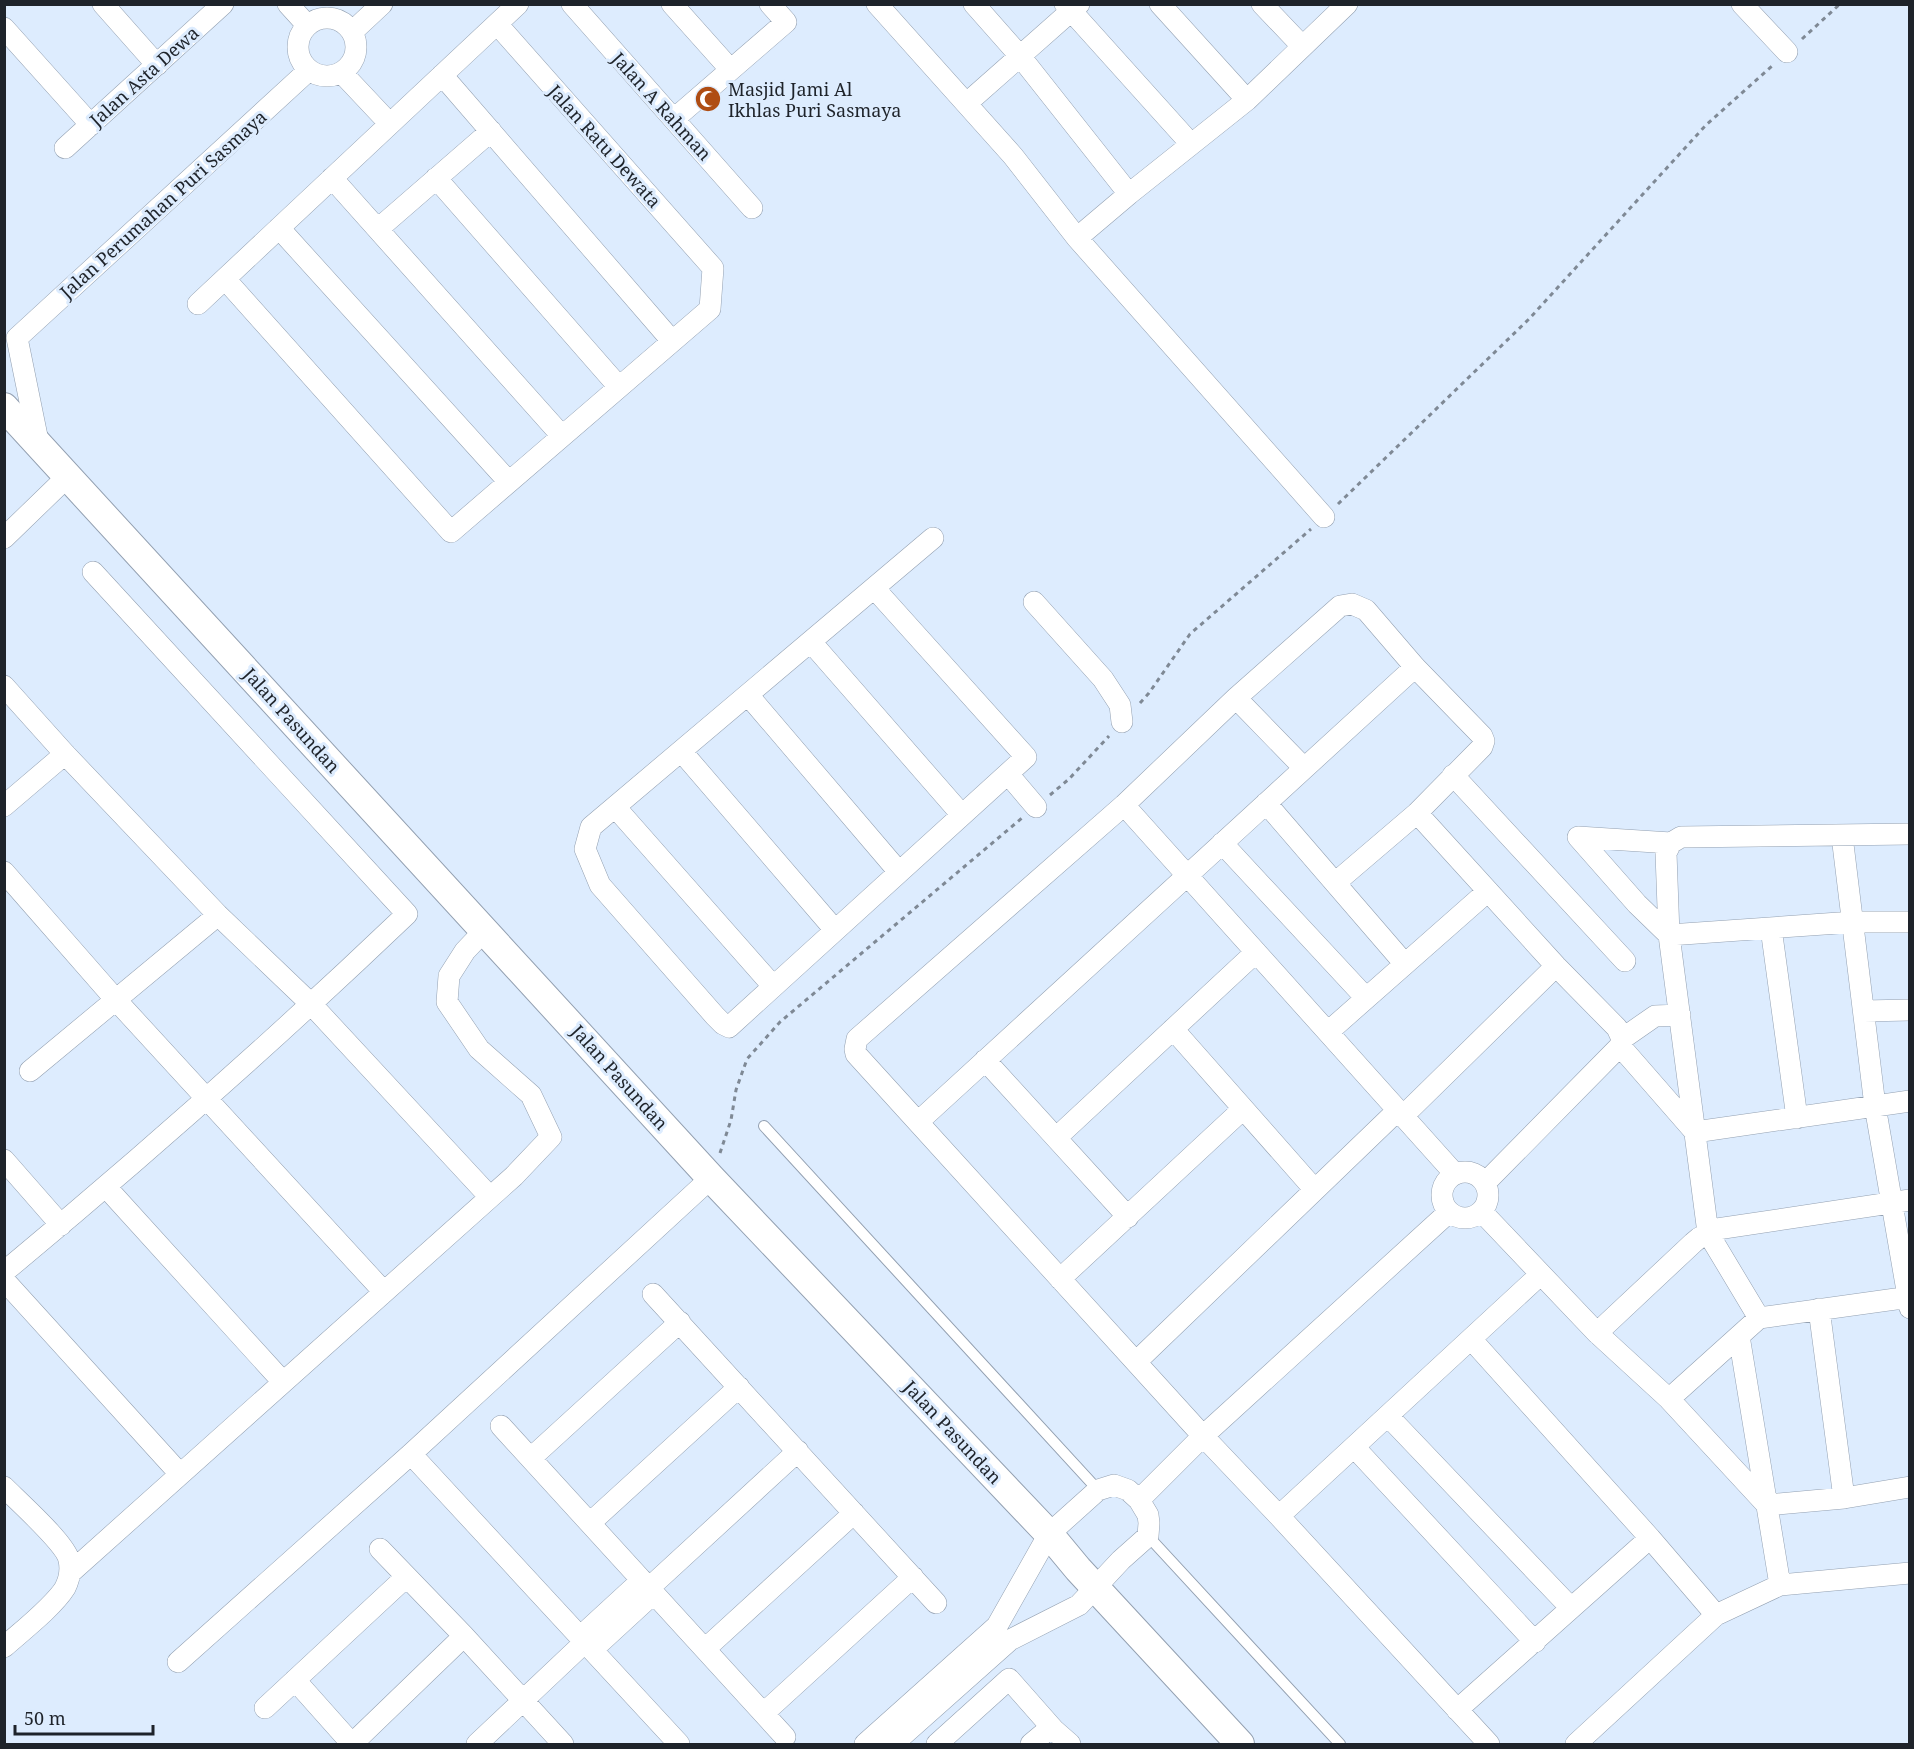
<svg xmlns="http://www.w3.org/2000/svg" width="1914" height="1749" font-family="'Noto Serif',serif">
	<rect width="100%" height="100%" fill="#ddecfe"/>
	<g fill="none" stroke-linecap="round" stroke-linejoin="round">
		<g stroke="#93a0b1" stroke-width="12">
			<path id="lane" d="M764,1126L1098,1490
				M1148,1536L1340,1744"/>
		</g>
		<g stroke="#93a0b1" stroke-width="22">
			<path id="street" d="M103,4L157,65
				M288,4L307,25
				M572,4L752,208
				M672,4L730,69
				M877,4L1013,156L1077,238L1324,517
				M974,4L1020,56L1129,194
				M1065,4L1191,144
				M1160,4L1247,100
				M1262,4L1302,46
				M1742,4L1787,52
				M298 47a29 29 0 1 1 58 0a29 29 0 1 1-58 0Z
				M4,28L91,125
				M352,32L382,4
				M342,73L390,124
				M442,75L672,341
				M967,103L1079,4
				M674,119L786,22L770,4
				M65,148L223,4
				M332,178L562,436
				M436,178L619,387
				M279,228L509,482
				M378,229L491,131
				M1077,238L1129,194L1247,100L1347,4
				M225,279L451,532L710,309L713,268L497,24
				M198,304L518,4
				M39,446L17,338L309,70
				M4,538L67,477
				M874,588L1026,757L729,1027L723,1024L715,1016L600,885L585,849L591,827L933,538
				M1034,602L1103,679L1120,705L1122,722
				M811,642L962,815
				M4,686L65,754L218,915L312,1005L490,1197
				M748,695L899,872
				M1236,698L1304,768
				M682,752L835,930
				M1008,774L1036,807
				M1453,775L1625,961
				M1266,803L1404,963
				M1124,805L1455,1174
				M4,806L65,754
				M616,808L773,986
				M1417,813L1556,966L1617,1028L1622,1039L1620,1046L1485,1183
				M1842,836L1875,1106L1910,1308
				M1578,837L1637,904L1669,935L1853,922H1910
				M1578,837L1671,843L1681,837L1910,834
				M1222,843L1366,998
				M1671,843L1666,853L1669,935L1708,1233L1759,1318
				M4,872L116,1000L384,1292
				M1335,883L1417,813L1482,747L1484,741L1482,736L1415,667L1366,610L1352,604L1340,606L1236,698L1124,805L857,1039L855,1049L856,1054L1203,1436L1279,1516L1489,1744
				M1771,928L1797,1118
				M1864,1011L1910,1010
				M1173,1029L1315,1190
				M1328,1032L1488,891
				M1622,1039L1655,1016L1680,1015
				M1620,1046L1695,1132L1910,1101
				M985,1060L1128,1217
				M30,1071L218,915
				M1403,1116L1556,966
				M918,1122L1415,667
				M1056,1138L1256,952
				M4,1160L61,1225
				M1442 1195a23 23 0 1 1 46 0a23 23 0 1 1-46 0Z
				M106,1187L283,1382
				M1482,1212L1597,1333L1669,1399L1767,1505L1844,1498L1910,1487
				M4,1272C143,1157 277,1038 407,914L93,572
				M1060,1279L1243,1109
				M4,1280L180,1474
				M653,1294L936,1603
				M1819,1309L1844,1498
				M1597,1333L1693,1243L1699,1238L1717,1229L1910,1200
				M1739,1336L1780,1585
				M1471,1339L1650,1538L1716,1615
				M1136,1362L1398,1110
				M1669,1399L1759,1318L1910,1297
				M1388,1416L1571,1608
				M501,1426L785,1737
				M1355,1448L1535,1642
				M411,1454L679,1744
				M531,1458L680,1322
				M4,1487C18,1501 66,1544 69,1560C71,1569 69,1580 65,1588C53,1607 22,1631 4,1647
				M1139,1500L1203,1436L1449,1212
				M1279,1516L1541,1274
				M590,1523L739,1387
				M380,1549L464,1636L563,1744
				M70,1573L514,1176L551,1137L531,1095L479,1049L447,1002L449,976L465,951L484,931
				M649,1588L798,1451
				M580,1637L642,1580
				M705,1649L854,1513
				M592,1650L654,1593
				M178,1662L411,1454L711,1178
				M295,1680L352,1744
				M265,1708L406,1577
				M1457,1710L1650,1538
				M764,1713L913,1577
				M352,1744L464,1636
				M477,1744L585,1642
				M865,1744L997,1626L1049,1534L1098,1490L1114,1485L1128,1490L1139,1500L1148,1515L1149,1523L1148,1536L1121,1560L1079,1605L1010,1640L893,1744
				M937,1744L1009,1679L1054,1730L1070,1744
				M1031,1744L1049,1729L1054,1730
				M1576,1744L1716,1615L1780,1585L1910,1573"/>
		</g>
		<g stroke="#93a0b1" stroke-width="30">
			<path id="secondary" d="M4,407L711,1178L1049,1534L1078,1569L1240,1744"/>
		</g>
		<path stroke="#7f8995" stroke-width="3" stroke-dasharray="4.5 4.5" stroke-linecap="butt" d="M1802,39L1840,4
			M1338,504L1529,319L1706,125L1772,66
			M1140,703L1149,693L1190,634L1311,529
			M1050,795L1069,779L1109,736
			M720,1153L731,1120L736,1090L747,1059L780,1022L1022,818"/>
		<use href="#lane" stroke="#fff" stroke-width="10"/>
		<use href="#street" stroke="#fff" stroke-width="21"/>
		<use href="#secondary" stroke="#fff" stroke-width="28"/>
	</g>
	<defs>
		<g id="mosque-disc" transform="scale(1.35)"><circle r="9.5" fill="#af4d13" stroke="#ddecfe"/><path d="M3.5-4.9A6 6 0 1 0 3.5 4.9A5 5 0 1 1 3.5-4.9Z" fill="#fff"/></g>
	</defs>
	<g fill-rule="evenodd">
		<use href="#mosque-disc" x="708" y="99"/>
	</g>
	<g text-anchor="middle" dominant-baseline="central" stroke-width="6" stroke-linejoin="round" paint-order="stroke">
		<g font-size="18" fill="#1e232a" stroke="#ddecfe">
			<text transform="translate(144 76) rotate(-42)">Jalan Asta Dewa</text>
			<text transform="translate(662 106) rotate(48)">Jalan A Rahman</text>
			<text transform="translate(605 146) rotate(48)">Jalan Ratu Dewata</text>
			<text transform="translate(163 204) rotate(-42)">Jalan Perumahan Puri Sasmaya</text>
			<text transform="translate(292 720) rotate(48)">Jalan Pasundan</text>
			<text transform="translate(620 1077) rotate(48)">Jalan Pasundan</text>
			<text transform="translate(953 1432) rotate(47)">Jalan Pasundan</text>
		</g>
		<g font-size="18" fill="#1e232a" stroke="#ddecfe" text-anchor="start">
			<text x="728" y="89">Masjid Jami Al<tspan x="728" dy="21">Ikhlas Puri Sasmaya</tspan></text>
		</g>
	</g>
	<rect width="1914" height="1749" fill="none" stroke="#1e232a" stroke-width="12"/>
	<path d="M15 1725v9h138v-9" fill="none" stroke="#1e232a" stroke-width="3"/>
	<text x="24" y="1725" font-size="18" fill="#1e232a" stroke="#ddecfe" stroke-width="4.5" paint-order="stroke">50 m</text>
</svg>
